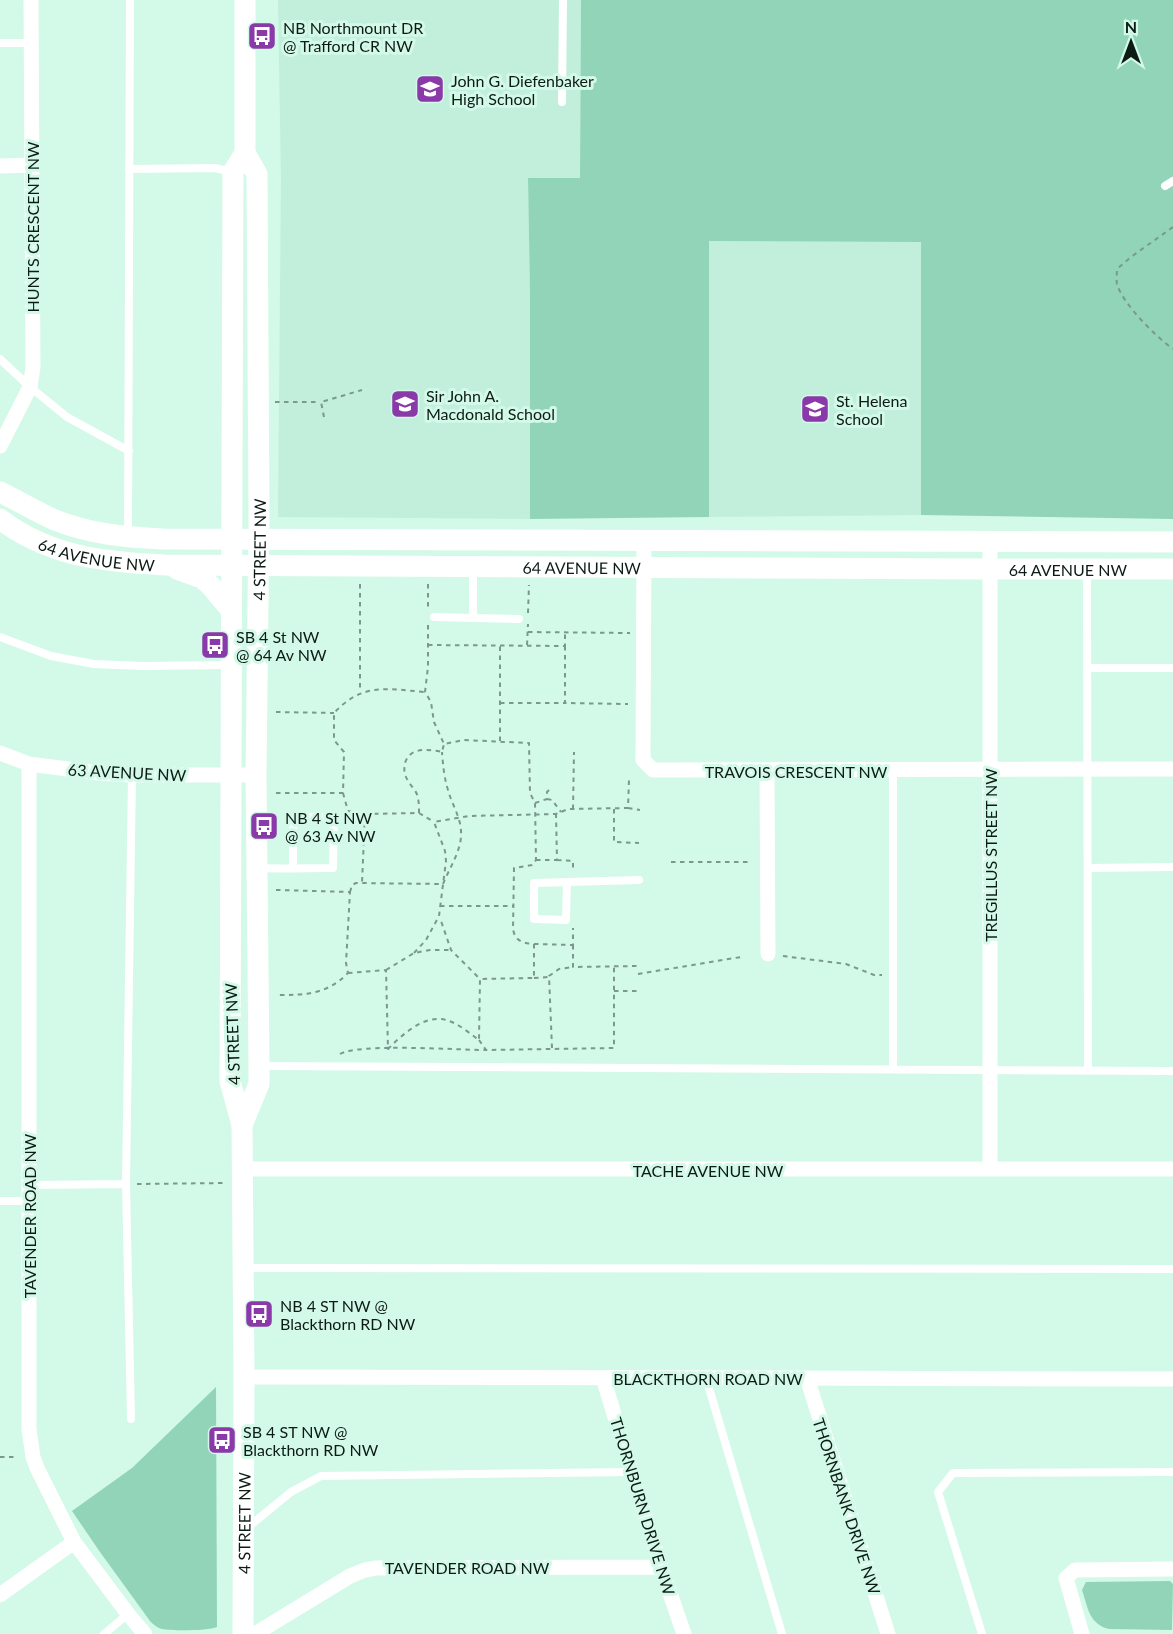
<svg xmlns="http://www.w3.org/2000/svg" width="1173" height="1634" font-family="Lato,sans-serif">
	<rect width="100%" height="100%" fill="#d3f9e8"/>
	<path fill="#c1efdb" d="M278,0H581L580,178H528L530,292V519L278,517L281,179Z
		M708,241L921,242V515L709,517Z"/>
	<path fill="#91d4b8" d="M581,0H1173V519L921,515V242L709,241V517L530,519V292L528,178H580Z
		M216,1387L217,1627C208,1631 172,1631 162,1629C157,1628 153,1624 150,1621L100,1552L72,1511L132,1468Z
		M1170,1581L1173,1584L1172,1630L1109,1629C1089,1624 1088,1608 1082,1590L1086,1582Z"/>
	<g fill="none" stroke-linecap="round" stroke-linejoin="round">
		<path stroke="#7c988c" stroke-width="2" stroke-dasharray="4.5 4.5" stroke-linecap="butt" d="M1173,227L1131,257L1117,269C1117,274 1116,279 1117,284C1122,303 1157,338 1173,349
			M275,402H320
			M324,417L321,402L362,390
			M360,584V692
			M428,584V608
			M528,613L529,585
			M428,625V667L425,692L431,702L434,722L444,744L464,740L529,743L530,793L535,803L536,860L532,865L514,868L513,929C515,941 522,943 534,944V978L480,979
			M528,632L630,633
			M428,645L565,646V633
			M527,645L528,624
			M565,646V703L628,704
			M500,703H565
			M276,712L334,713
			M500,741V645
			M276,793H343L344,752L334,740V713C363,682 387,689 425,692
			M343,793L348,811L365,814L362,883
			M547,799L552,800L561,812
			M535,803L547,799V792L551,788
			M628,808L640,810
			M573,809L574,752
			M614,809V842L639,843
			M419,813L434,822
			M365,814L419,813C419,808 419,803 418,798C417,790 409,785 406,777C404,773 404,768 405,763C410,747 428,749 442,752L444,744
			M536,860H557L556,814
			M557,860L573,861V871
			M671,862H752
			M276,890L350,892L346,963L348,973C326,995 305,995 276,995
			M350,892L352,885L356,883L443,884C449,869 461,851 461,835C462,819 452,805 448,790C444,777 443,765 442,752
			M440,906H513
			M534,944L573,945V928
			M573,945V967L638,966
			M414,953L426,940L439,916L446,861L445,851L434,822L469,816L556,814L568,809L628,808L629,780
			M783,956L846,964L874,975H882
			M386,970L414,953L430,950H451
			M348,973L386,970L388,1049C402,1035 424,1014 446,1020C458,1023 469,1033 479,1040L480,979L451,950L440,918
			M638,974L741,957
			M534,978L549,977
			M614,991H637
			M479,1040L486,1050L614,1048V966
			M552,1048L549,976L559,969L573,967
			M340,1054C358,1043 458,1050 486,1050
			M137,1184L225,1183
			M0,1457H18"/>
		<path stroke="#fff" stroke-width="8" d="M0,43H31
			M562,102L563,0
			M129,169L215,168L232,172
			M1165,186L1173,181
			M0,359L30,387L67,417L129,451
			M128,536L130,0
			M473,568V618L519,619
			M1087,571L1088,1070
			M434,617L473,618
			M0,637L51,656L94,664L143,666L230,665
			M1088,668H1173
			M893,770V1069
			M258,868C283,869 308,868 333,868L334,817H293V868
			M1089,868L1173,867
			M567,882L566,920L534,919V883L639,880
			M260,1066L1173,1071
			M29,1185L126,1184
			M0,1201H29
			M245,1268L1173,1269
			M706,1378L782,1634
			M131,1419L126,1184L132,775
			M247,1528L291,1492L321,1476L632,1472
			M104,1634L128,1614
			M982,1634L938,1492L953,1473L1173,1472"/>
		<path stroke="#fff" stroke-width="15" d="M0,166L32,165
			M0,446L30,387L33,367L31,0
			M644,540L643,760L653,770L1173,769
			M0,753L29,764L99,773L132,775H256
			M29,764V1429L33,1457L37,1468L74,1542L128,1614L145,1634
			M767,771L768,954
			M242,1169H1173
			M990,1169V541
			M244,1377L1173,1379
			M603,1378L661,1567L684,1634
			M807,1378L888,1634
			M0,1595L74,1542
			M255,1634L350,1576L365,1570L376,1568L661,1567
			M1082,1634L1066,1578L1075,1570L1173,1569"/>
		<g stroke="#fff" stroke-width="21">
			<path d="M0,492C19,501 36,512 55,520C89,534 125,537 162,539L1173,542"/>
			<path id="s1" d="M0,519C50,557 105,562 165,565L990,569H1173"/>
			<path d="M177,569L202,578L211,586L231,610"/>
			<path id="s2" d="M242,1125L259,1084V1066L256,775L259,519L257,174L245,153V0"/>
			<path id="s3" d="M243,1634L244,1377L242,1125L230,1081C230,778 233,475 233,172L245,153"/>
		</g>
	</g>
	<defs>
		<g id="bus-square" transform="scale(1.5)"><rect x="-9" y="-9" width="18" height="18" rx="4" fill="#8a39a8" stroke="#d3f9e8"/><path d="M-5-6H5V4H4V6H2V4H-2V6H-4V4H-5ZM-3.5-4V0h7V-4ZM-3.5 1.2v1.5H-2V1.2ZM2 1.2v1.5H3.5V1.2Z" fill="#fff"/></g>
		<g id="school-square" transform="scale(1.5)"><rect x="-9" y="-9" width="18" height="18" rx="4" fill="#8a39a8" stroke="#d3f9e8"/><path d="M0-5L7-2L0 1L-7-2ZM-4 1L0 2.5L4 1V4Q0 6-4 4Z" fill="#fff"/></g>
	</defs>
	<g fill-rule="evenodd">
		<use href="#bus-square" x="262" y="36"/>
		<use href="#school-square" x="430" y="89"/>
		<use href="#school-square" x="405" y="404"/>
		<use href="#school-square" x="815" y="409"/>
		<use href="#bus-square" x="215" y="645"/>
		<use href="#bus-square" x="264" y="826"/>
		<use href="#bus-square" x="259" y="1314"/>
		<use href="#bus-square" x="222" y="1440"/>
	</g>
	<g text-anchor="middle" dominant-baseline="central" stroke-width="6" stroke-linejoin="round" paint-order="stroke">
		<g font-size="16" fill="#0d1b15" stroke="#d3f9e8" text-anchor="start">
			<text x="283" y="27">NB Northmount DR<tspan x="283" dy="18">@ Trafford CR NW</tspan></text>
			<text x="451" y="80">John G. Diefenbaker<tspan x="451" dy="18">High School</tspan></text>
			<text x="426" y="395">Sir John A.<tspan x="426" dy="18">Macdonald School</tspan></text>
			<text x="836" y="400">St. Helena<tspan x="836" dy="18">School</tspan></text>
			<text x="236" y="636">SB 4 St NW<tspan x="236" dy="18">@ 64 Av NW</tspan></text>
			<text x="285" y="817">NB 4 St NW<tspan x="285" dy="18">@ 63 Av NW</tspan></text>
			<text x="280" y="1305">NB 4 ST NW @<tspan x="280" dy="18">Blackthorn RD NW</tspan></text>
			<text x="243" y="1431">SB 4 ST NW @<tspan x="243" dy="18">Blackthorn RD NW</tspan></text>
		</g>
		<g font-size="16" fill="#0d1b15" stroke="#d3f9e8">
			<text transform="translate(32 227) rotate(-90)">HUNTS CRESCENT NW</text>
			<text stroke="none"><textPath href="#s2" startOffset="579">4 STREET NW</textPath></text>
			<text stroke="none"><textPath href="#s1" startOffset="105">64 AVENUE NW</textPath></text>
			<text stroke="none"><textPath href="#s1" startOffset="591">64 AVENUE NW</textPath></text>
			<text stroke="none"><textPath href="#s1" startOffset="1077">64 AVENUE NW</textPath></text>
			<text x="796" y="771">TRAVOIS CRESCENT NW</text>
			<text transform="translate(127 772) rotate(3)">63 AVENUE NW</text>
			<text transform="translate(990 855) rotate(-90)">TREGILLUS STREET NW</text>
			<text transform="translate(232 1034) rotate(-92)">4 STREET NW</text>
			<text x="708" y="1170">TACHE AVENUE NW</text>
			<text transform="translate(29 1216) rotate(-90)">TAVENDER ROAD NW</text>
			<text x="708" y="1378">BLACKTHORN ROAD NW</text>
			<text transform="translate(643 1506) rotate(73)">THORNBURN DRIVE NW</text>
			<text transform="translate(847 1506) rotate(72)">THORNBANK DRIVE NW</text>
			<text stroke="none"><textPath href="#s3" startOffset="111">4 STREET NW</textPath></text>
			<text x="467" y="1567">TAVENDER ROAD NW</text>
		</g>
	</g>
	<g transform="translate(1131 42)" stroke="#d3f9e8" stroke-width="4.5" paint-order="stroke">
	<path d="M0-4.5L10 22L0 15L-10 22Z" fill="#0d1b15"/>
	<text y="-9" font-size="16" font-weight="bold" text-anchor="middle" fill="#0d1b15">N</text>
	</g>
</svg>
